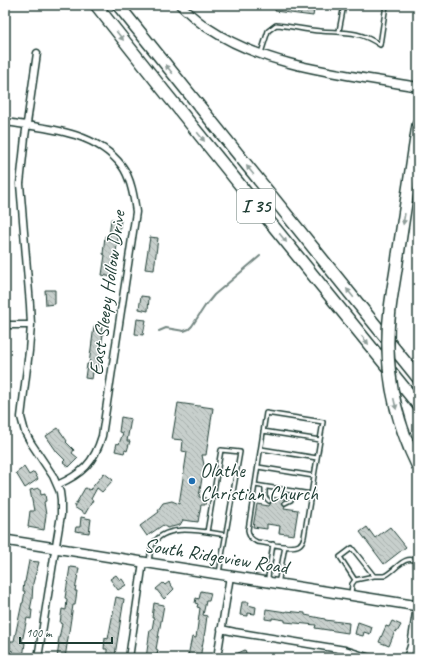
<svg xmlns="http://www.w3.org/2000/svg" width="423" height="663" font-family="Caveat,sans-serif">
	<defs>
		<pattern id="building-back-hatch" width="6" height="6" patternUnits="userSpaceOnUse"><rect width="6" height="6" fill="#c7cfcc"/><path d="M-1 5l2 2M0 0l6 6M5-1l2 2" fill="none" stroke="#aab3b0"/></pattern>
	</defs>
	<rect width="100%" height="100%" fill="#fff"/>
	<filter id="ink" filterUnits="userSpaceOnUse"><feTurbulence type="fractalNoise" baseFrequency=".025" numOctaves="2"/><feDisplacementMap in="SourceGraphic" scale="8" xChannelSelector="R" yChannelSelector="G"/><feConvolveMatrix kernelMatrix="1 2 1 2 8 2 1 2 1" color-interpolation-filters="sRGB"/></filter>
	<g filter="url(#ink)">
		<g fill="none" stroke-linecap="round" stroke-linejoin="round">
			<path stroke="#758883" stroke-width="2" d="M159,331L166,328L184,331L189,329L192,326L205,306L214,295L260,256"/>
		</g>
		<path fill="url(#building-back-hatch)" stroke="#1f3d34" d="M276,5H315L313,16L275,11Z
			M111,219L121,220L112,277L102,275L105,255L103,254L105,236L109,237Z
			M150,237L158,238L154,270L145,269Z
			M45,290H55V304L46,305Z
			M141,296L149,297L148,311L139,309Z
			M137,319L146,320L143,335L135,334Z
			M94,326L102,327L101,334H103L98,373L93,372L92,379L85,378L87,364H89Z
			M178,403L213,408L206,455H202L204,465L199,497L206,498L205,505H201L198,522L183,520L180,525L167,528L163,525L147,536L140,526L159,512L158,510L163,503L172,501L179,504L187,452L182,451L183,440L172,439Z
			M121,417L131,419L127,441H130L127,451L125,450L124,453L115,451L117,443L119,444L123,433L119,432Z
			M58,428L67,441L66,442L74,450L72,453L78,458L69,467L63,462L65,460L57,452L46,436Z
			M24,467L29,475L34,472L38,479L25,488L16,473Z
			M104,473L113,480L102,492L97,488L91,499L93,500L85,514L74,507L85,488L90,490Z
			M40,488L41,495L45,494L46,501L44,502L46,515L44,530L28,527L30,511H34L30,490Z
			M270,497L286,499L282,502L285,506L284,508L298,510L294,535L279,533L280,526L267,524V529L253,527L257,504L269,506L272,501Z
			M81,517L91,519L89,533L75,531L76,527H80Z
			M367,527L375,538L390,527L406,547L384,564L360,532Z
			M29,561L39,562L33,583L32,600L30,610H32L31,619L27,618L22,642L25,643L23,658L13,656V651L9,650L10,641H14L22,603H23L25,591H23L24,582H25Z
			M70,567L79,568L75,591H77L75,605H73L65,658H57L59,643H58L62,624L60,623L62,609L66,610L67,599L65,598Z
			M116,575L120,580L122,579L126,585L118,590L110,579Z
			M169,582L174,589L164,599L156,589L163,583L165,585Z
			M201,591L211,593L209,601H206L203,615L207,616L205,631L200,658H197L188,656L192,637L196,638L200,608L197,607L198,604L195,603L196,598L199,599Z
			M116,597L124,599L115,655L107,653V649H104L105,638L108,639Z
			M242,602H249L248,605L256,607L255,614L248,613V616L240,615Z
			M154,603L164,605L156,649L158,650L157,655H155L154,658H146L150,630H152L154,618H152Z
			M266,609L286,612V611L305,613V615L325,619V620L349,623L348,633L315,628L316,625L285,622V620L272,618V620L265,619Z
			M392,621L401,625L397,632L395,631L389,646L379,642L386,626L389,627Z
			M358,622L372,627L370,634L364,632L363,636L355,634Z
			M245,650L248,658H227Z"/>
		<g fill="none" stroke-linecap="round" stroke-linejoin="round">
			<g stroke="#1f3d34" stroke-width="6">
				<path id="service" d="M339,31L344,5
					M261,53L268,31L276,25C291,26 305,30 320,31C345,33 358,30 380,45L386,5
					M266,413L323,422L304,537C303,541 302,543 299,545C291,550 267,543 257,542C251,539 249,537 248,530Z
					M263,431L320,440
					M261,449L317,458
					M258,467L314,476
					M255,485L311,494
					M265,487V497L269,501
					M285,503L291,500L293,491
					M207,532L221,450L240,452L219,573
					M149,561C150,557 150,550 152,546C164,521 205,532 226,535
					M374,576C377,576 381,576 384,576C396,571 404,553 418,562
					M270,579L268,577L273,544
					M277,581L279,579L285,546
					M351,594L352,584L355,580L340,557L352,548L374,576L355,580"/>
			</g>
			<g stroke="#1f3d34" stroke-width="9">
				<path id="minor" d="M37,53L25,137L20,184L30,305L31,325L29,351L21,417L25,432L31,443L53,476L60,492L61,500V515L54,557L38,658
					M5,122C45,128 96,131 122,166C131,178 134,197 136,212L102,436C94,463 82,474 57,485
					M5,325H31
					M221,629L235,632L345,650L370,658
					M129,658L143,562
					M217,658L230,576
					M407,658L411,646L417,606"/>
			</g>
			<g stroke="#1f3d34" stroke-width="11">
				<path id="tertiary" d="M180,5C189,13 198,22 208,28C269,69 347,74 418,87"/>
			</g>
			<g stroke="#1f3d34" stroke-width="12">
				<path id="secondary" d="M5,540L418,606"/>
			</g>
			<g stroke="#1f3d34" stroke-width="14">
				<path id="motorway" d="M96,5L164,91L418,405
					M118,5L418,378
					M398,255L418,125"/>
			</g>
			<use href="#service" stroke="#fff" stroke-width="3"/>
			<use href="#minor" stroke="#fff" stroke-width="6"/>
			<use href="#tertiary" stroke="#fff" stroke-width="8"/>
			<use href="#secondary" stroke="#fff" stroke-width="9"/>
			<use href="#motorway" stroke="#fff" stroke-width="11"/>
			<g stroke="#1f3d34" stroke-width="14" stroke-linecap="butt">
				<path id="motorway-bridge" d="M398,255C396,273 392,291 390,309C383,364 394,418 418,467"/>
			</g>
			<use href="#motorway-bridge" stroke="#fff" stroke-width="11"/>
		</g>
		<defs><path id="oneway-solid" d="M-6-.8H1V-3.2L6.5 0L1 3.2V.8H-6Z"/></defs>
		<g fill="#8f9e9a">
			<use href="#oneway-solid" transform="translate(120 36) rotate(52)"/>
			<use href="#oneway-solid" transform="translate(169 69) rotate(-129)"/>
			<use href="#oneway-solid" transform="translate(201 137) rotate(51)"/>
			<use href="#oneway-solid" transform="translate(250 170) rotate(-129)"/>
			<use href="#oneway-solid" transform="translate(404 219) rotate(99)"/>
			<use href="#oneway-solid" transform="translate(283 238) rotate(51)"/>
			<use href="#oneway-solid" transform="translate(350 293) rotate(-129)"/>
			<use href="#oneway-solid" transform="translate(365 340) rotate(51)"/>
			<use href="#oneway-solid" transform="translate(395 404) rotate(77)"/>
		</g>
	</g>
	<circle fill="#1f6fb2" stroke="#fff" stroke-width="1.5" cx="192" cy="481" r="4"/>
	<g text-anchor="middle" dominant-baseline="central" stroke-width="3" stroke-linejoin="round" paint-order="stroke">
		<rect fill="#fff" stroke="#627771" stroke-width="1" x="237" y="189" width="38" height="34" rx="3"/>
		<g font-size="19" font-weight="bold" fill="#1f3d34">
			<text x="256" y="206">I 35</text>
		</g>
		<g font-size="20" fill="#1f3d34" stroke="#fff">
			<text transform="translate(107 293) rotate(-82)">East Sleepy Hollow Drive</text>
			<text transform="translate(216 556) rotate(9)">South Ridgeview Road</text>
		</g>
		<g font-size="20" fill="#1f3d34" stroke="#fff" text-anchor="start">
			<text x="200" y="470">Olathe<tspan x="200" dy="23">Christian Church</tspan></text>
		</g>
	</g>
	<rect width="423" height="663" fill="none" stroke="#fff" stroke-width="20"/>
	<rect x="10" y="10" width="403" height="643" fill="none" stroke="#1f3d34" stroke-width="1.5" filter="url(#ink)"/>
	<path d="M20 637v6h92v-6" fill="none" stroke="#1f3d34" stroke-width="2"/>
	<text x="26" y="637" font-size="12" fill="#1f3d34" stroke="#ffffff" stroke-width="3" paint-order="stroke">100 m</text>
</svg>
